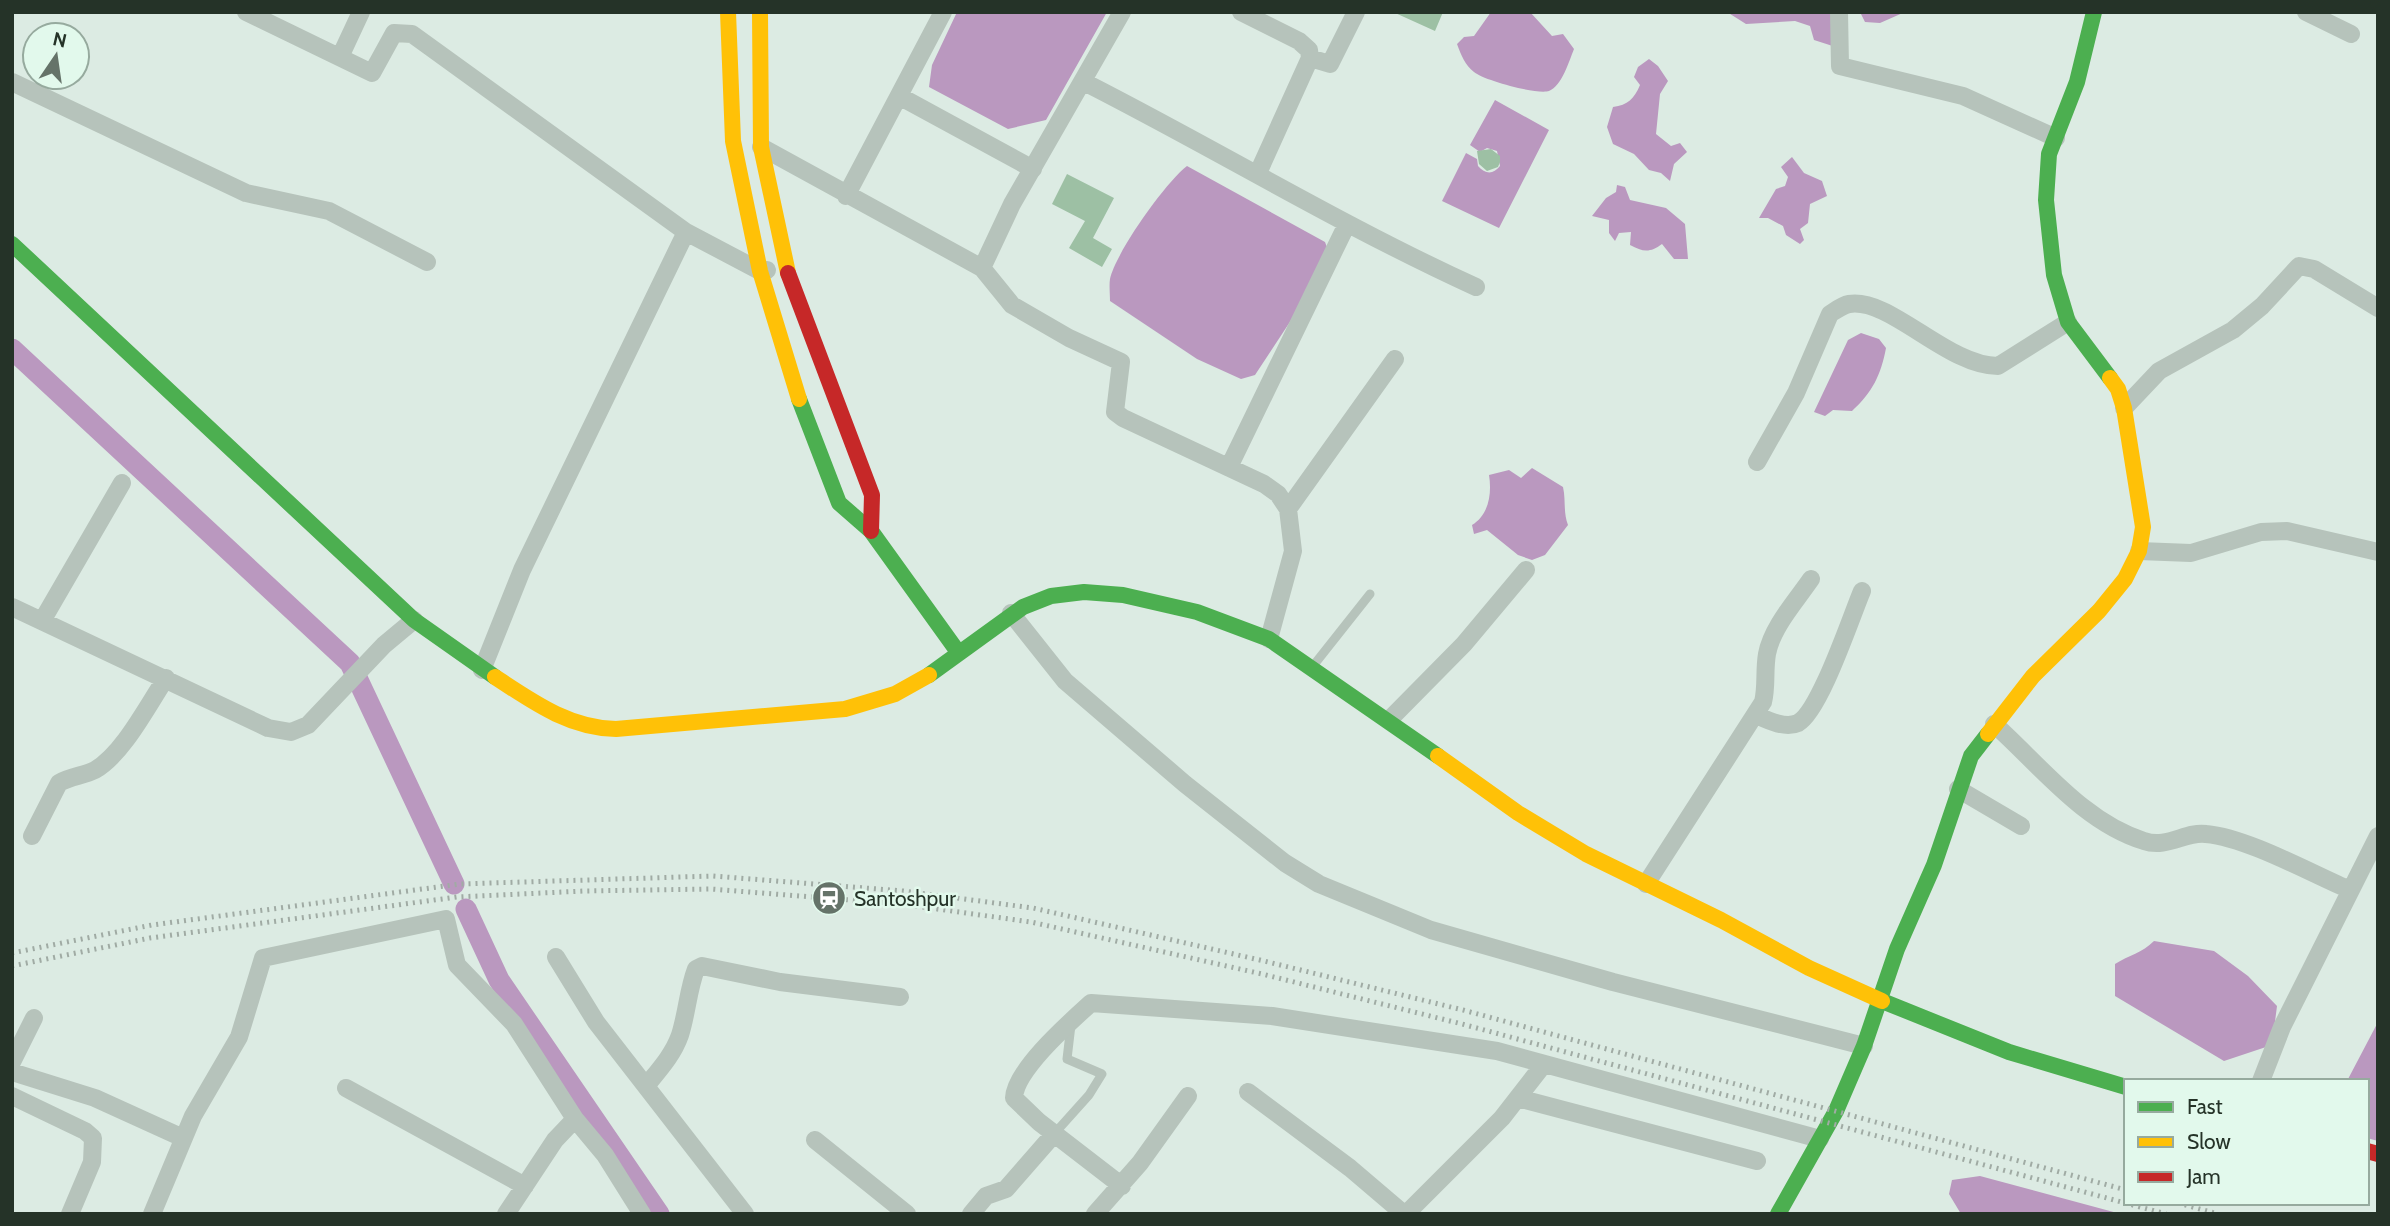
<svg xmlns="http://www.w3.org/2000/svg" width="2390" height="1226" font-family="Cabin,sans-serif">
	<rect width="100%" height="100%" fill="#dcebe3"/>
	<path fill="#ba98bf" d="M957,12H1107L1046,120L1008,129L929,87L932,65Z
		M1491,12H1530L1552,36L1563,34L1574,49C1569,61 1562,86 1549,91C1537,95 1483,80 1474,72C1465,65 1461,55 1457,44L1464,37L1474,36Z
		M1727,12H1843L1842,49L1814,40L1810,26L1795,21L1746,24Z
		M1860,12H1905L1880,23L1865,22Z
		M1649,59L1658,66L1668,81L1660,94L1656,134L1671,146L1680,143L1687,152L1674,164L1670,181L1661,173L1649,170L1634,154L1613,144L1607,127L1613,107C1628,105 1634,99 1640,85L1634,77L1638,67Z
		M1495,100L1549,130L1499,228L1442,201L1466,153L1477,159L1478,166C1485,174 1493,175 1500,166L1497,151L1487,148L1480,152L1470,145Z
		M1792,157L1804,173L1822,181L1827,196L1810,204L1808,223L1800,229L1804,240L1800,244L1786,235L1783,226L1768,218H1759L1776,189L1785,186L1788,177L1781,167Z
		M1187,166L1325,242L1328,250L1309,293L1255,375L1241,379L1197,359L1110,301C1110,294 1109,285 1110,279C1116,252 1165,183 1187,166Z
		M1617,185L1625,187L1630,200L1666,208L1685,224L1688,259H1674L1662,244C1650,253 1643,252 1630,245L1631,232L1619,233L1615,241L1609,233V220L1592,216L1606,198L1616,192Z
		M1861,333L1879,339L1886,348C1881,375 1872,393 1852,411L1833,410L1825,416L1814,412L1848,340Z
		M1532,468L1563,487C1566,500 1563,512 1568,525L1545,555L1532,560L1518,555L1487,530L1474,534L1472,525C1489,515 1492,493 1489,475L1509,470L1521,478Z
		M2154,941L2214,951L2248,976L2277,1006L2272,1045L2224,1061L2115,996V964C2129,955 2142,953 2154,941Z
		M2378,1022V1141L2367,1138V1081H2347Z
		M1980,1176L2121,1214H1961L1949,1194L1952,1180Z"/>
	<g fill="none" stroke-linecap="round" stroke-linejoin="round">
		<path stroke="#ba98bf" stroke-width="21" d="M12,349L350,663L454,884
			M466,909L499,980L659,1214"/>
	</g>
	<path fill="#9dc0a4" d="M1393,12H1443L1435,31Z
		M1491,149L1500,156V162L1498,167L1487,171L1479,164L1477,151Z
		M1067,174L1114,198L1093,238L1112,249L1102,267L1069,248L1085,221L1052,204Z"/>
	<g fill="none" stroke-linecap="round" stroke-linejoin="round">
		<path stroke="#b6c3bb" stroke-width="9" d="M1313,666L1370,594
			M1054,1134L1089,1095L1102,1074L1067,1059L1071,1025"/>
		<path stroke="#b6c3bb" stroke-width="18" d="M246,12L372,73L394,33L412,34L686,232
			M1241,12L1299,41L1309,50L1310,58L1258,173
			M1839,12L1840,66L1963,96L2056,138
			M2306,12L2351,34
			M340,57L361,12
			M1310,58L1330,64L1356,12
			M12,82L246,193L329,211L427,262
			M1084,82C1216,149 1342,226 1476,287
			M899,96L1033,169
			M761,147L982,268L1012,305L1069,338L1121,362L1115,412L1123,418L1264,484L1278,494L1288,509L1293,551L1269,639
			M846,196L943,12
			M982,268L1012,204L1122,12
			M2124,408L2159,371L2233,330L2262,306L2299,266L2314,269L2378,308
			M1757,462L1796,393L1830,314C1836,310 1843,305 1849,304C1890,297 1947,366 1998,366L2068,322
			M1229,467L1347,224
			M1288,509L1395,359
			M2139,551L2191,553L2261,532L2287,531L2378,552
			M12,607L268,728L291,732L308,725L384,645L414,620
			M1011,613L1065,681L1185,784L1285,863L1319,884L1431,930L1613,982L1864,1046
			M42,621L122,483
			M482,670L522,570L686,232L760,271L767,270
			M1756,715C1767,720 1785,729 1798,723C1820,711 1851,617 1862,591
			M1390,719L1464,644L1526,570
			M1994,724C2040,765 2083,822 2144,841C2167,849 2186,831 2206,834C2248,838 2310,873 2350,890
			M1958,789L2021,826
			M32,836L59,783C71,776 83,776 95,770C123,754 148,705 166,678
			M1646,884L1763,702C1767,686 1764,671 1767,654C1772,627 1796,601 1811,579
			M556,957L596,1022L745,1214
			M12,1062L34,1018
			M12,1072L95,1098L183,1138
			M2261,1081L2282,1027L2378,836
			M646,1086C659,1070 673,1055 680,1035C687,1013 688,990 696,969L702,966L780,982L900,997
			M346,1088L525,1186
			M1248,1092L1350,1168L1404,1214
			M12,1096L85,1131L93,1138L92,1162L70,1214
			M1518,1098L1757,1161
			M815,1140L907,1214
			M1122,1186L1039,1122L1014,1098C1015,1070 1070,1022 1091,1003L1272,1016L1497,1051L1820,1139
			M152,1214L193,1116L239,1037L263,958L446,919L457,965L514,1024L575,1119L605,1155L642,1214
			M506,1214L555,1140L575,1119
			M971,1214L986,1196L1006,1189L1054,1134
			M1095,1214L1140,1163L1188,1096
			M1406,1214L1502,1118L1544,1064"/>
		<path stroke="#4caf50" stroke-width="16" d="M2094,12L2077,82L2049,154L2046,200L2054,275L2068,322L2110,378
			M12,244L414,620L495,677
			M799,399L839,503L871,531L958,652
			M929,675L1023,607L1051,596L1084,592L1123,595L1197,612L1269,639L1438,756
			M1882,1001L2009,1052L2126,1087
			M1778,1214L1836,1111L1864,1046L1897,949L1934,865L1971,756L1988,734"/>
		<path stroke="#ffc107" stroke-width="16" d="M728,12L733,141L760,271L799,399
			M760,12L761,147L788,273
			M495,677C533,702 569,728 616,729L845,709L895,694L929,675
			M1988,734L2033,676L2099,611L2125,579L2139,551L2143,527L2124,408L2118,389L2110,378
			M1438,756L1518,813L1586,854L1721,920L1809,968L1882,1001"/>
		<path stroke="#c62828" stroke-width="16" d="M788,273L872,495L871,531
			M2367,1151L2378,1154"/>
		<path stroke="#a0aba4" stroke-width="5" stroke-dasharray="2 5" stroke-linecap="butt" d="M12,953L152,925L460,884L713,876L903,891L1033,908L1264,961L1463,1010L2126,1190
			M12,966L150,938L457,897L584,891L711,889L901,904L1031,922L1262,974L1462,1024L2166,1214
			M2178,1203L2218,1214"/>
	</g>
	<defs>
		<g id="station-disc" transform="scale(1.75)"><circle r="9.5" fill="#657369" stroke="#e2f9ec"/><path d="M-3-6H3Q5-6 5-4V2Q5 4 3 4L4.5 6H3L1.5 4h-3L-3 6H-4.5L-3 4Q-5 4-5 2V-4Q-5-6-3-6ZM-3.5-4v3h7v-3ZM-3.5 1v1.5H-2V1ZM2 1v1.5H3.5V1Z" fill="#fff"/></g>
	</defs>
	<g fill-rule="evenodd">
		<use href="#station-disc" x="829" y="898"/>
	</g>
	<g text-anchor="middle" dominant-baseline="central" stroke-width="5" stroke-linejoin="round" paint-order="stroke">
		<g font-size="21" fill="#253328" stroke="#e2f9ec" text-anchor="start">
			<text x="854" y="898">Santoshpur</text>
		</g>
	</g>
	<rect width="2390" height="1226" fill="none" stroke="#253328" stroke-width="28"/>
	<rect x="2124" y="1079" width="245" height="126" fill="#e2f9ec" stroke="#96aa9e" stroke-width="2"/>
	<rect x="2138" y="1102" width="35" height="10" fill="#4caf50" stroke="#96aa9e" stroke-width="2"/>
	<text x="2187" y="1114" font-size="21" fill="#253328">Fast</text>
	<rect x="2138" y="1137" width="35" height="10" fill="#ffc107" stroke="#96aa9e" stroke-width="2"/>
	<text x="2187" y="1149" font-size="21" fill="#253328">Slow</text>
	<rect x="2138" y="1172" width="35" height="10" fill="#c62828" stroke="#96aa9e" stroke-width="2"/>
	<text x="2187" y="1184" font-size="21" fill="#253328">Jam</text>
	<g transform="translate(56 56) rotate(13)"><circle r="33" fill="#e2f9ec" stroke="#96aa9e" stroke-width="2"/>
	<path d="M0-5L12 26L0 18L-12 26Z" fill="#657369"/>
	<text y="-10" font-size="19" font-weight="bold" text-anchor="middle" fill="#253328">N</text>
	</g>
</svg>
